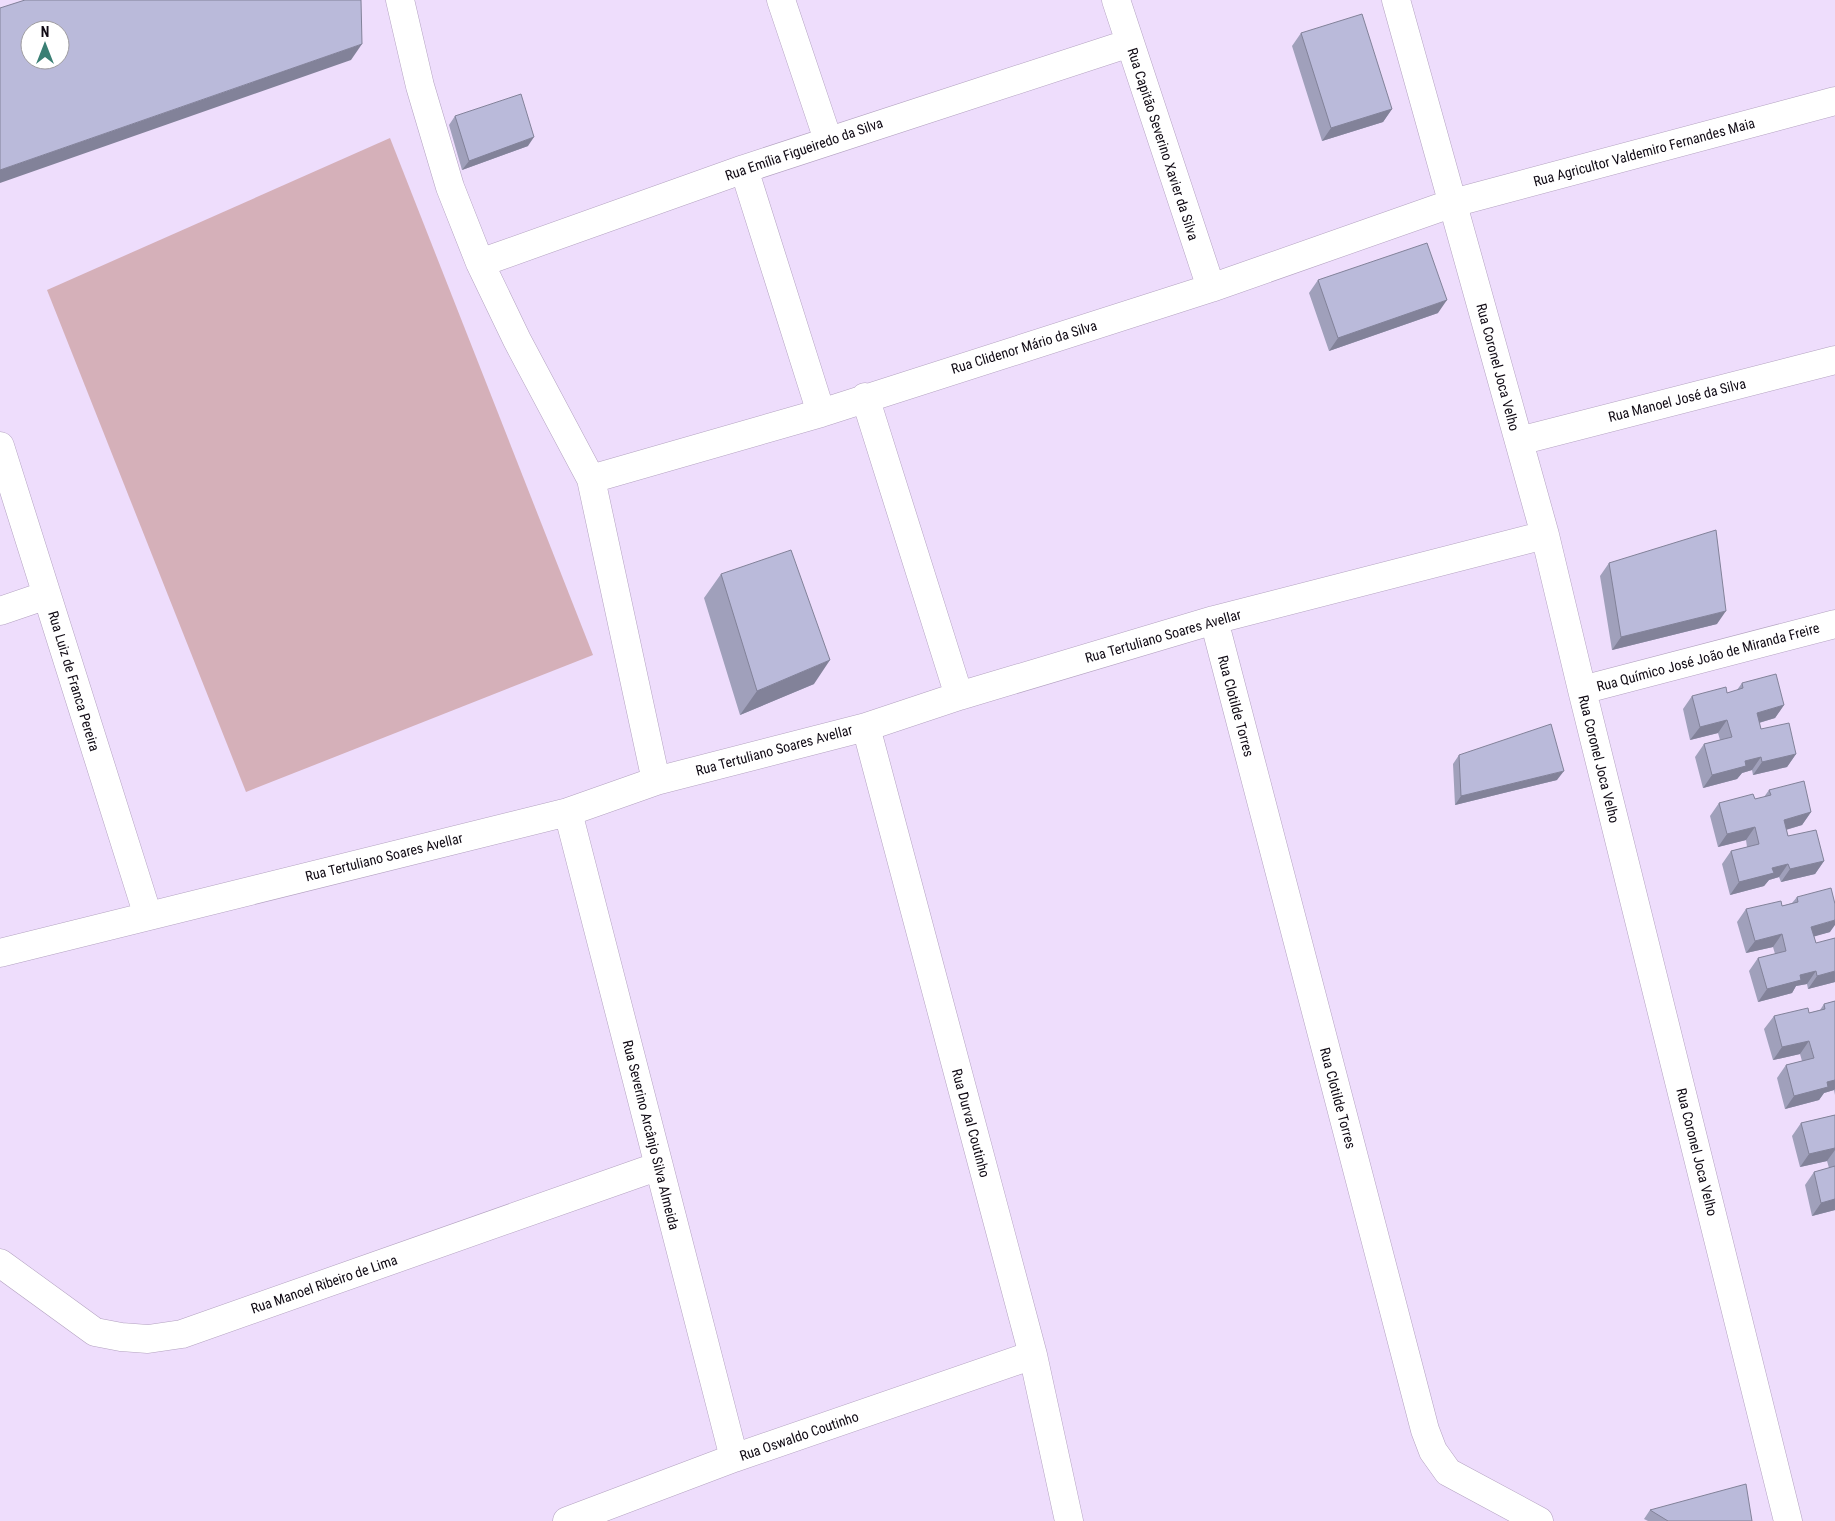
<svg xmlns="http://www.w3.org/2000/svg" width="1835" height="1521" font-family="'Roboto Condensed',sans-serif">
	<rect width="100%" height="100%" fill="#eeddfc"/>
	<path fill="#d5b0b9" d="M390,138L593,655L246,792L47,290Z"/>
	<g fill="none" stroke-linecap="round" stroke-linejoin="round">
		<g stroke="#b3a2c0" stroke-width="29">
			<path id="minor" d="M400,0L420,86L450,187L480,263L517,340L591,479L656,781
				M781,0L828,140
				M1116,0L1211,288
				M1396,0L1545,535L1582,690L1788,1521
				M744,169L821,413
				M480,263L744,169L1130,43
				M865,397L959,696
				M1519,441L1835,360
				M0,446L148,916
				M591,479L821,413L1211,288L1453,203L1835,101
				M0,611L47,595
				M1214,620L1425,1430L1433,1451L1448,1472L1539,1521
				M1582,690L1835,624
				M866,727L1033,1355L1069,1521
				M568,812L734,1458
				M0,953L568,812L656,781L866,727L959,696L1214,620L1545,535
				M0,1263L95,1332L121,1337L148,1339L182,1334L659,1166
				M567,1521L734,1458L1033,1355"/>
		</g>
		<use href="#minor" stroke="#fff" stroke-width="28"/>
	</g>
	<path fill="#a0a0bb" d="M1301,33L1392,109L1383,122L1322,141L1292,46Z
		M455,116L528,146L462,170L449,125Z
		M1318,280L1438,313L1329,351L1309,293Z
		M1609,563L1717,624L1612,650L1600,576Z
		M721,574L814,684L740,715L704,598Z
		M1742,683L1784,705L1775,718L1759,723L1761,729L1796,754L1787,767L1753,775L1752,770L1742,773L1737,779L1703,788L1695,757L1704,744L1720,740L1718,733L1690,740L1683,709L1692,696L1727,693L1737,690Z
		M1459,755L1557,780L1455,805L1453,764Z
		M1769,790L1811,812L1802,825L1786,830L1788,836L1824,861L1815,874L1781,882L1779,877L1769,880L1764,886L1730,895L1722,864L1731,851L1747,847L1746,840L1718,847L1710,816L1719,803L1755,799L1764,797Z
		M1797,897L1830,932L1814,936L1816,943L1835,982L1808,989L1807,984L1796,986L1792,993L1758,1002L1749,971L1758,958L1775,954L1773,947L1746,953L1737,922L1746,909L1782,906L1792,903Z
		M1835,1001V1095L1834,1090L1824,1093L1819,1100L1785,1109L1777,1078L1786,1065L1802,1061L1800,1054L1773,1060L1764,1029L1774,1016L1809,1013L1820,1010L1824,1004Z
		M1835,1115V1210L1812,1216L1805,1185L1814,1172L1829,1168L1827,1161L1800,1167L1792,1136L1801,1123Z
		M1650,1510L1752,1521H1648L1644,1519Z"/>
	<path fill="#828299" d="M362,44L351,60L0,183V170Z
		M1392,109L1383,122L1322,141L1331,128Z
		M534,137L528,146L462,170L469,161Z
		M1447,300L1438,313L1329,351L1338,338Z
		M1726,611L1717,624L1612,650L1621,637Z
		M830,660L814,684L740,715L757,691Z
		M1784,705L1775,718L1748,726L1757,713Z
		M1727,720L1718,733L1690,740L1700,727Z
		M1796,754L1787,767L1753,775L1762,762Z
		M1761,757L1752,770L1742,773L1737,779L1703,788L1712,775L1745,761Z
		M1564,771L1557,780L1455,805L1461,796Z
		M1811,812L1802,825L1775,833L1784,820Z
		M1755,827L1746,840L1718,847L1727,834Z
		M1824,861L1815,874L1781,882L1790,869Z
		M1788,864L1779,877L1769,880L1764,886L1730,895L1739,882L1772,868Z
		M1835,920V925L1830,932L1802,940L1811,927Z
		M1782,934L1773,947L1746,953L1755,941Z
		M1816,971L1807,984L1796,986L1792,993L1758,1002L1767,989L1800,975Z
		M1835,971V982L1808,989L1817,976Z
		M1809,1041L1800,1054L1773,1060L1782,1047Z
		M1835,1080V1089L1834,1090L1824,1093L1819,1100L1785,1109L1794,1096L1827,1082Z
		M1835,1148V1150L1827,1161L1800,1167L1809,1154Z
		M1835,1199V1210L1812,1216L1821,1203Z"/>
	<path fill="#babada" stroke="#828299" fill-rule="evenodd" d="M25,0H361L362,44L0,170V8ZM30,30H60V60H30Z
		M1362,14L1392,109L1331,128L1301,33Z
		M521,94L534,137L469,161L455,116Z
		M1427,243L1447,300L1338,338L1318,280Z
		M1716,530L1726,611L1621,637L1609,563Z
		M791,550L830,660L757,691L721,574Z
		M1776,674L1784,705L1757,713L1761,729L1789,723L1796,754L1762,762L1761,757L1745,761L1746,766L1712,775L1704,744L1732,737L1727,720L1700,727L1692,696L1726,687L1727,693L1743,688L1742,683Z
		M1551,724L1564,771L1461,796L1459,755Z
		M1804,781L1811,812L1784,820L1788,836L1816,830L1824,861L1790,869L1788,864L1772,868L1774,873L1739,882L1731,851L1759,844L1755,827L1727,834L1719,803L1753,794L1755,799L1771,795L1769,790Z
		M1831,888L1835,904V920L1811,927L1816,943L1835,938V971L1817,976L1816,971L1800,975L1801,980L1767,989L1758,958L1786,951L1782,934L1755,941L1746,909L1781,901L1782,906L1798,902L1797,897Z
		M1835,1001V1080L1827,1082L1828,1087L1794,1096L1786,1065L1814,1058L1809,1041L1782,1047L1774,1016L1808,1008L1809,1013L1825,1009L1824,1004Z
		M1835,1115V1148L1809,1154L1801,1123Z
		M1835,1166V1199L1821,1203L1814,1172Z
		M1746,1484L1752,1521H1668L1650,1510Z"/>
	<g text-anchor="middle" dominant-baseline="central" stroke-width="4" stroke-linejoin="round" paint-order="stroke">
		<g font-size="14" fill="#100a14" stroke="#fff">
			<text transform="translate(1163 144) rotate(72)">Rua Capitão Severino Xavier da Silva</text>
			<text transform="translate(804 149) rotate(-19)">Rua Emília Figueiredo da Silva</text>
			<text transform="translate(1644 152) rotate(-15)">Rua Agricultor Valdemiro Fernandes Maia</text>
			<text transform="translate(1024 347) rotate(-17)">Rua Clidenor Mário da Silva</text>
			<text transform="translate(1498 367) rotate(75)">Rua Coronel Joca Velho</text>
			<text transform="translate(1677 400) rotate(-14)">Rua Manoel José da Silva</text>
			<text transform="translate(1163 636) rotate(-16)">Rua Tertuliano Soares Avellar</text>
			<text transform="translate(1708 657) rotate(-15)">Rua Químico José João de Miranda Freire</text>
			<text transform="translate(74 681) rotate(73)">Rua Luiz de Franca Pereira</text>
			<text transform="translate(1236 706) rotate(75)">Rua Clotilde Torres</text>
			<text transform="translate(774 750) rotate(-15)">Rua Tertuliano Soares Avellar</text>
			<text transform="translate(1599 759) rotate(76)">Rua Coronel Joca Velho</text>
			<text transform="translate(384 857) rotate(-14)">Rua Tertuliano Soares Avellar</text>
			<text transform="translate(1338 1098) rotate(75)">Rua Clotilde Torres</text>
			<text transform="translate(971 1123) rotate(75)">Rua Durval Coutinho</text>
			<text transform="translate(651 1135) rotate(76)">Rua Severino Arcânjo Silva Almeida</text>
			<text transform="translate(1697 1152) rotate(76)">Rua Coronel Joca Velho</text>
			<text transform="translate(324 1284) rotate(-19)">Rua Manoel Ribeiro de Lima</text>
			<text transform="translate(799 1436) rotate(-19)">Rua Oswaldo Coutinho</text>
		</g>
	</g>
	<g transform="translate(45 45)"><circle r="24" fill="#ffffff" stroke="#9f9da1"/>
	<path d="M0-4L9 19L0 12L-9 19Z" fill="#3a7f74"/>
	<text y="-8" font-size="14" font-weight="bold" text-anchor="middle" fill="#100a14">N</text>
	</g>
</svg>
